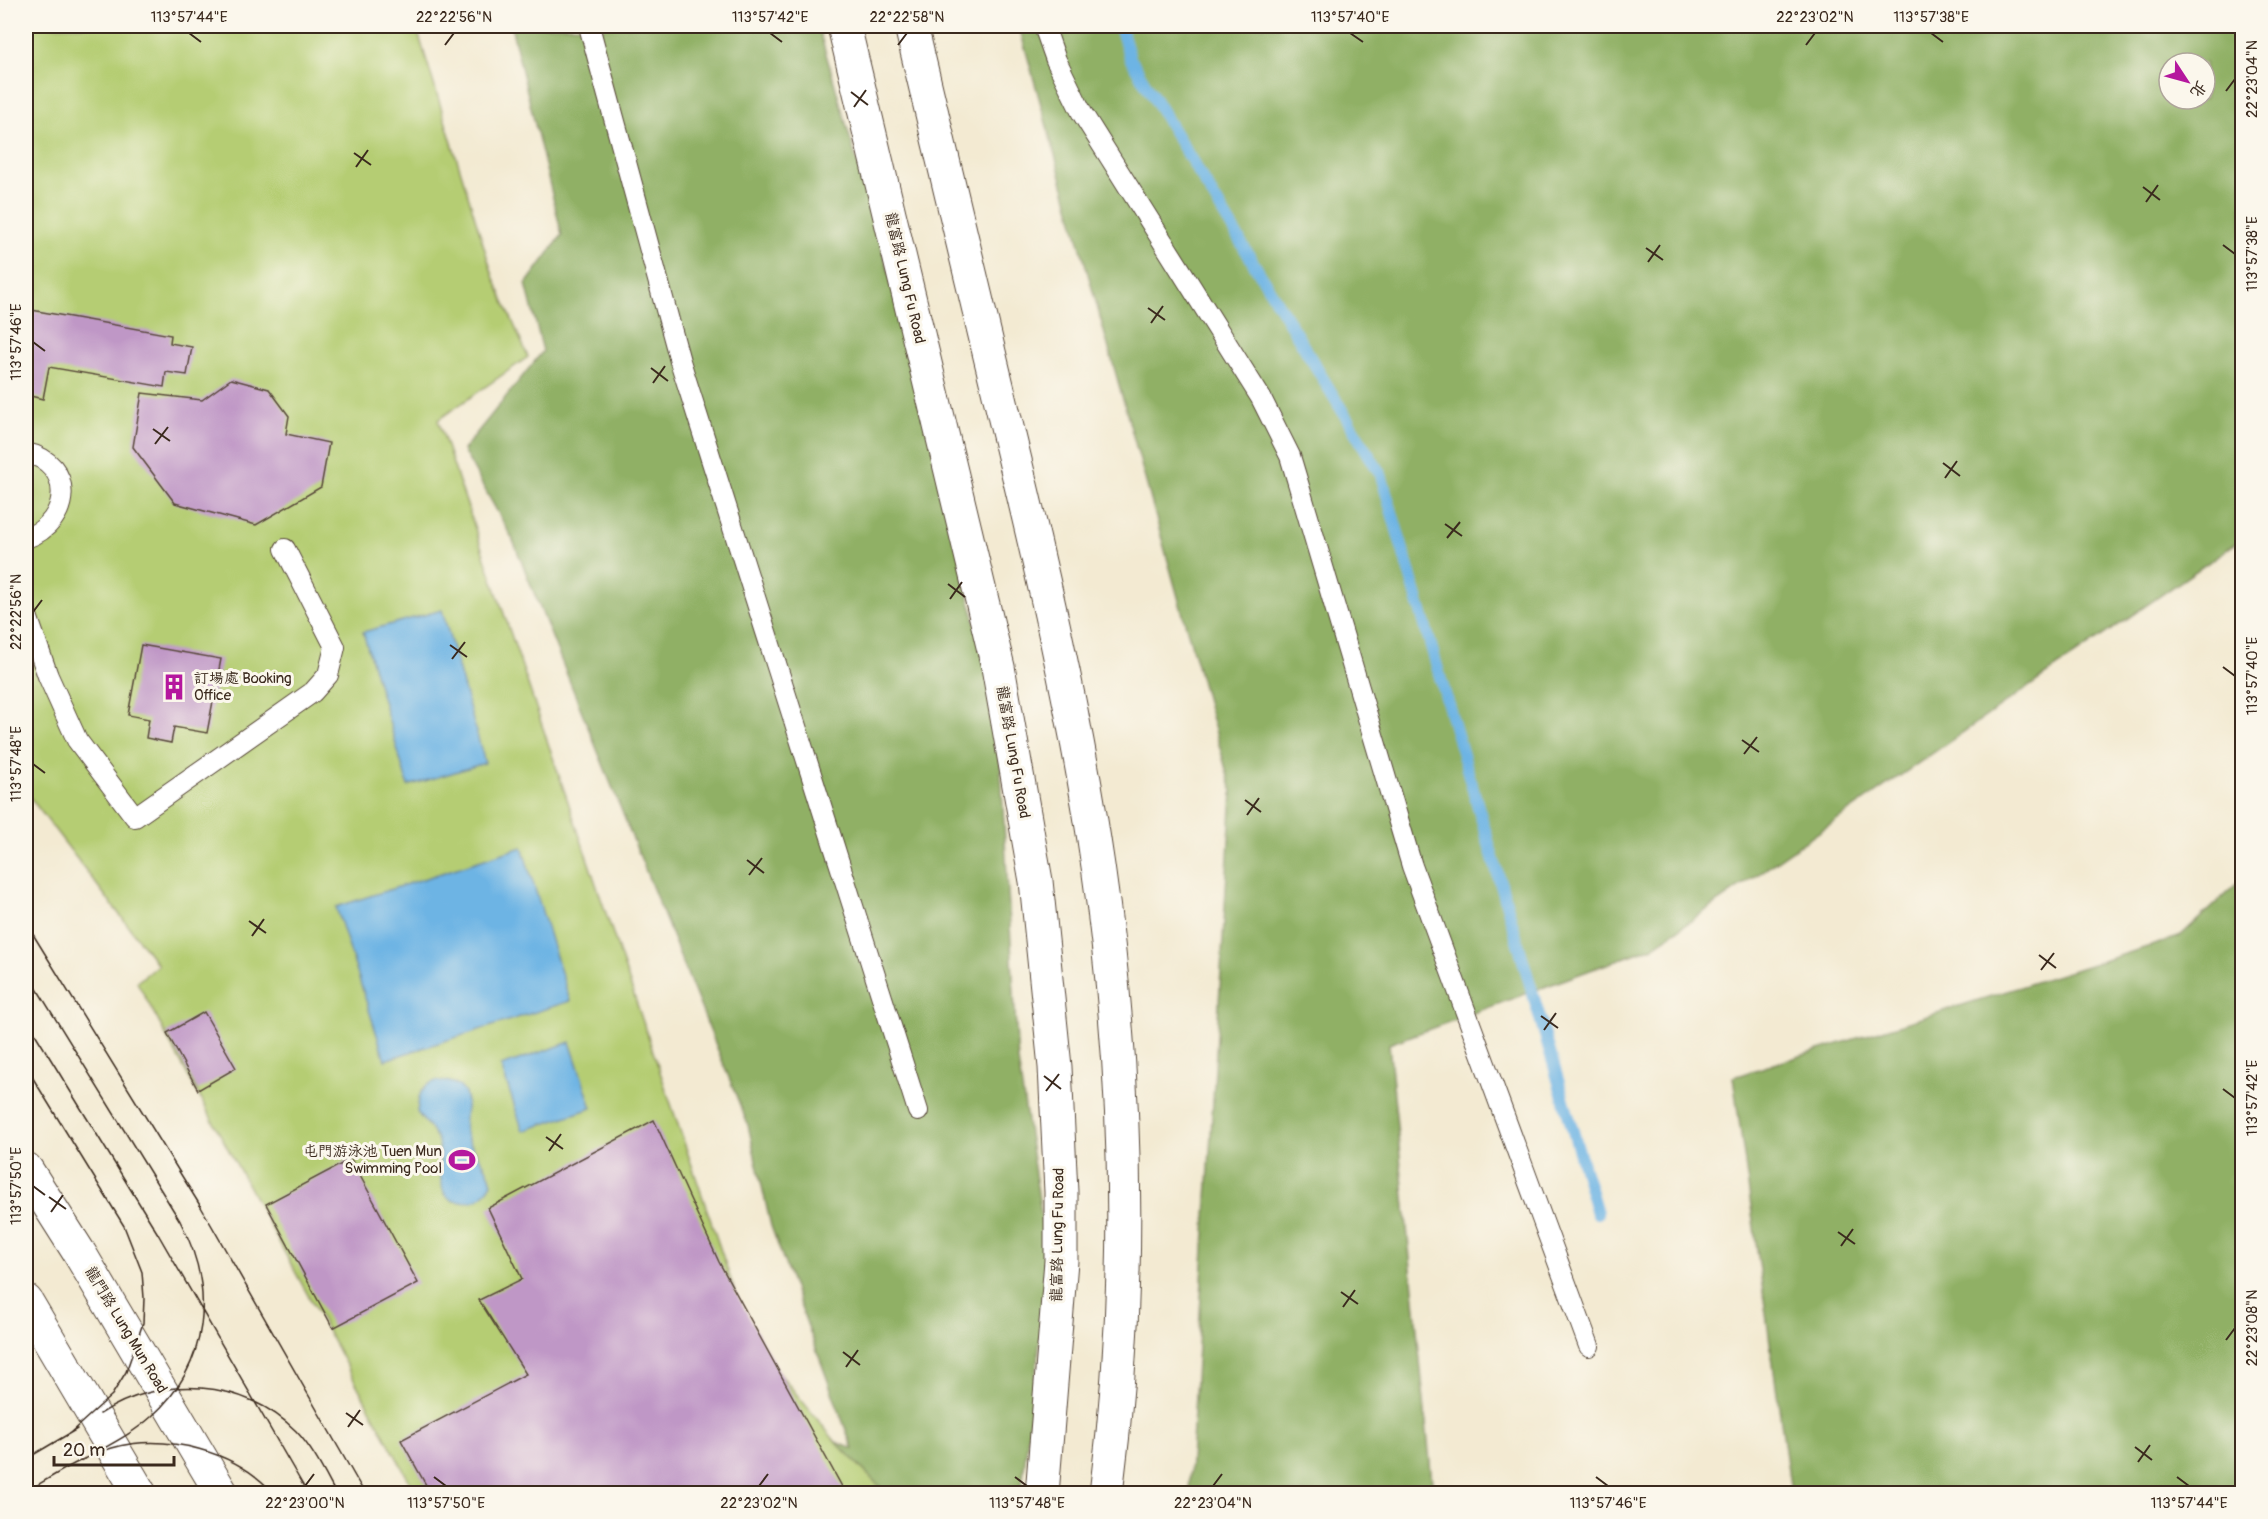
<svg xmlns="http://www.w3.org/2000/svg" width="2268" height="1519" font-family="Pangolin,'LXGW WenKai TC',sans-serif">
	<rect width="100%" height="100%" fill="#fbf7ec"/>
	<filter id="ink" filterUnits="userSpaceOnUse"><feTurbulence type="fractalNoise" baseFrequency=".0167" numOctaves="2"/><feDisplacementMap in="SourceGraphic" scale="12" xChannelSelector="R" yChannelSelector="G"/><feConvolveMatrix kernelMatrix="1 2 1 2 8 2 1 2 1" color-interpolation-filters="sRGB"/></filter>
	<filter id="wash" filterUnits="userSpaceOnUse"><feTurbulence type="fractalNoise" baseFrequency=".008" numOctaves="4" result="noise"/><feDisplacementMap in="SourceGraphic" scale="24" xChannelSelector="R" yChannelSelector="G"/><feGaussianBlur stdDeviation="1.35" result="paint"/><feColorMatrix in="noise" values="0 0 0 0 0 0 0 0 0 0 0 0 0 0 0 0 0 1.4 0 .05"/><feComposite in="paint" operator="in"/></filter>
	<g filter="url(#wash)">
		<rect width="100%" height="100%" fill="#f3ead2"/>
		<path fill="#b5cd73" stroke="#787c48" stroke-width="1.5" d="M26,26H416L493,276L528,357L438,420L751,1339L836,1442L886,1493H416L137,982L158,965L26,792V733L33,728L26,718Z"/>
		<path fill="#90b065" stroke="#666d42" stroke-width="1.5" fill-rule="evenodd" d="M511,26H585L589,42L605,26H818L916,367L998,722L1018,1061L1049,1266L1021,1493H886L836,1442L853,1449L771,1226L748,1125L512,538L463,450L543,351L526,284L562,235Z
			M1019,26H2242V539L1653,947L1389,1044L1433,1493H1189L1232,791ZM2169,63H2205V99H2169Z
			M2242,879V1493H1791L1733,1077L2179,937Z"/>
		<path fill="#6db4e4" stroke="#546f81" stroke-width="1.5" d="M442,610L485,763L408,786L363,632Z
			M522,847L570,1001L385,1060L336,907Z
			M570,1042L592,1108L523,1131L501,1066Z
			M436,1081C445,1081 455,1081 462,1089C472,1100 462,1116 465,1130C469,1150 488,1162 492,1183C485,1195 479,1202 464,1202C429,1204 446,1159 437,1139C432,1129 423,1121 417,1112C419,1097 419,1086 436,1081Z"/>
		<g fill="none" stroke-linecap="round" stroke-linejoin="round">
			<path stroke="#6db4e4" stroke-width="12" d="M1120,26L1130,58L1381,475L1597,1213"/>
		</g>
		<g id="blocks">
			<path fill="#bf97c6" d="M26,309L171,335L170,343L192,347L187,375L166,372L164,387L49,367L43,399L26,395Z
				M231,379L269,389L289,416L286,434L329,443L321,487L256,525L175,503L133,447L142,393L202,400Z
				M141,645L221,659L207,733L174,727L171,743L146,738L149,719L128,715Z
				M204,1012L236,1068L198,1090L167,1033Z
				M654,1120L719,1262L846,1494H431L401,1440L526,1374L479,1300L522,1279L488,1208Z
				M351,1159L418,1283L333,1328L266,1204Z"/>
		</g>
	</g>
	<g filter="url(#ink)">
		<use href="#blocks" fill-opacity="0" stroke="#574739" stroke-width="1.5"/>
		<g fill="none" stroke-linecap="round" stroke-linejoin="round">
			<g stroke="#574739" stroke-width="22">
				<path id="lane" d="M589,26L680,361L918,1111
					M1044,26L1056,60L1082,113L1261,398L1290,456L1412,866L1589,1346
					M26,453C74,462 73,522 26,538
					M26,613L48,676L77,740L135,817L313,692L328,675L335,647L285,549"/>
			</g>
			<g stroke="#574739" stroke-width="35">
				<path id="secondary" d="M26,1169L80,1254L222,1494
					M26,1301L140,1494"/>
			</g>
			<g stroke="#574739" stroke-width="35">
				<path id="primary" d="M844,26L998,667L1036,881L1055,1067L1061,1192V1261L1042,1494
					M911,26C942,157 974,288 1005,419C1041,567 1076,715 1098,866C1128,1073 1133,1286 1106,1494"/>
			</g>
			<use href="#lane" stroke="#fff" stroke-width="20"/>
			<use href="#secondary" stroke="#fff" stroke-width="33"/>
			<use href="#primary" stroke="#fff" stroke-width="33"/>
			<path stroke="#3b2a1e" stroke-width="1.5" d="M26,923L201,1207L365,1494
				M26,971L180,1221C216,1289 210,1364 151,1417C131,1435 107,1446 85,1459
				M26,1019L158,1234L308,1494
				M26,1067L124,1226L142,1272L144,1298L143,1323L126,1372L112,1395L70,1433
				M100,1414C161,1374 244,1379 296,1431C313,1449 324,1472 336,1494
				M26,1459L77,1429
				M26,1492C53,1476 81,1457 112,1448C166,1433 237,1451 274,1494"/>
		</g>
	</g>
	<path fill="none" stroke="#3b2a1e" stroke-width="2" d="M189,33L201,42M770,33L782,42M1350,33L1363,42M1931,33L1943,42M445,45L454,33M898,45L907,33M1806,45L1815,33M2226,91L2235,79M851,92L868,105M854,107L866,90M354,153L371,165M356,167L368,150M2143,187L2160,200M2146,202L2158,185M2223,245L2235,254M1646,248L1663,260M1648,262L1660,245M1148,308L1165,320M1151,323L1163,306M33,342L45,351M651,368L668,381M653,383L665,366M153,429L170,441M155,444L168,427M1943,463L1960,476M1945,478L1957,461M1445,524L1462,536M1447,538L1460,522M948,584L965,597M950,599L962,582M33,612L42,600M450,645L467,657M452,659L465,642M2223,667L2235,676M1742,740L1759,752M1744,754L1757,737M33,764L45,773M1245,800L1261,812M1247,815L1259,798M747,860L764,873M749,875L762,858M249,921L266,933M252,936L264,919M2039,955L2056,968M2041,970L2054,953M1541,1016L1558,1028M1544,1030L1556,1013M1044,1076L1061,1089M2223,1089L2235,1098M1046,1091L1059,1074M546,1137L563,1149M549,1151L561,1134M33,1186L45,1195M49,1197L66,1209M51,1212L63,1195M1838,1232L1855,1244M1841,1246L1853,1229M1341,1292L1358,1304M1343,1307L1355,1290M2226,1340L2235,1328M843,1352L860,1365M846,1367L858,1350M346,1413L363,1425M348,1427L360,1410M2135,1447L2152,1460M2138,1462L2150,1445M434,1477L446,1486M1015,1477L1027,1486M1596,1477L1608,1486M2177,1477L2189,1486M305,1486L314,1474M759,1486L768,1474M1213,1486L1222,1474"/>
	<defs>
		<g id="building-bare" transform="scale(2.07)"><path d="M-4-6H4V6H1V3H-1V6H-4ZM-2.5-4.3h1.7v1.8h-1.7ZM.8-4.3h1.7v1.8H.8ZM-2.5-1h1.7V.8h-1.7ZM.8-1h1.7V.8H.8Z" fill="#b5179e" stroke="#fbf7ec" stroke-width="2.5" paint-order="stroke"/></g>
		<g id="stadium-bare" transform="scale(2.07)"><path d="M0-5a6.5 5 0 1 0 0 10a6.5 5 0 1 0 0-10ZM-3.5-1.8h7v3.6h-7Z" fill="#b5179e" stroke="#fbf7ec" stroke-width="2.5" paint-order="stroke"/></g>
	</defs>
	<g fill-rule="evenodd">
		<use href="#building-bare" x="174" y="687"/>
		<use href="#stadium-bare" x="462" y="1160"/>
	</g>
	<g text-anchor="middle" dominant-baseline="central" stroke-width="6" stroke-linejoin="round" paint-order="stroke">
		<g font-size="15" fill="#3b2a1e" stroke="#fbf7ec">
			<text transform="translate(905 278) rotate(77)">龍富路 Lung Fu Road</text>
			<text transform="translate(1013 752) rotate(80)">龍富路 Lung Fu Road</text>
			<text transform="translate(1058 1235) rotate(-89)">龍富路 Lung Fu Road</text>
			<text transform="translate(126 1330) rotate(59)">龍門路 Lung Mun Road</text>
		</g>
		<g font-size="15" fill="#3b2a1e" stroke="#fbf7ec" text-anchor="start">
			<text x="194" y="678">訂場處 Booking<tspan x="194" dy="17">Office</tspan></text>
			<text x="442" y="1151" text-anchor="end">屯門游泳池 Tuen Mun<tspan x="442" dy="17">Swimming Pool</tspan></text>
		</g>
	</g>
	<rect width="2268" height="1519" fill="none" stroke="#fbf7ec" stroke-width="66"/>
	<g transform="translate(2187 81) rotate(126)"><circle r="28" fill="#fbf7ec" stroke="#aea59a" stroke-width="1.5"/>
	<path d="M0-4.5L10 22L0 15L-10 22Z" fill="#b5179e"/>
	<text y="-9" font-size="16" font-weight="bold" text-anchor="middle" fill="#3b2a1e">北</text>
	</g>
	<path d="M54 1456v9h120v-9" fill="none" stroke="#3b2a1e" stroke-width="3"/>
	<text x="63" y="1456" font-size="18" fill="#3b2a1e" stroke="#fbf7ec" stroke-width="4.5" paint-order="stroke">20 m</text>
	<rect x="33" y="33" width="2202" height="1453" fill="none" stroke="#3b2a1e" stroke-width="2"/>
	<g font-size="15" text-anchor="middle" fill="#3b2a1e">
		<text x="189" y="22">113°57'44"E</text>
		<text x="454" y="22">22°22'56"N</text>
		<text x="770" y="22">113°57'42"E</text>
		<text x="907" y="22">22°22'58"N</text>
		<text x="1350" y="22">113°57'40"E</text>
		<text x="1815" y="22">22°23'02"N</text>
		<text x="1931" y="22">113°57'38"E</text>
		<text transform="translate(2252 79) rotate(-90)" y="5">22°23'04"N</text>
		<text transform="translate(2252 254) rotate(-90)" y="5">113°57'38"E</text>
		<text transform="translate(16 342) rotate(-90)" y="5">113°57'46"E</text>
		<text transform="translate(16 612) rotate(-90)" y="5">22°22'56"N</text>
		<text transform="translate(2252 676) rotate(-90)" y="5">113°57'40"E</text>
		<text transform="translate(16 764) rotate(-90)" y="5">113°57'48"E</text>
		<text transform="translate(2252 1098) rotate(-90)" y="5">113°57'42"E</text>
		<text transform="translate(16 1186) rotate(-90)" y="5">113°57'50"E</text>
		<text transform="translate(2252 1328) rotate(-90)" y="5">22°23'08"N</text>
		<text x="305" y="1508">22°23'00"N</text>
		<text x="446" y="1508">113°57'50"E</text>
		<text x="759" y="1508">22°23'02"N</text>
		<text x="1027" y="1508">113°57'48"E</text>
		<text x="1213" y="1508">22°23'04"N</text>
		<text x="1608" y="1508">113°57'46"E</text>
		<text x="2189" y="1508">113°57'44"E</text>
	</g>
</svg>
